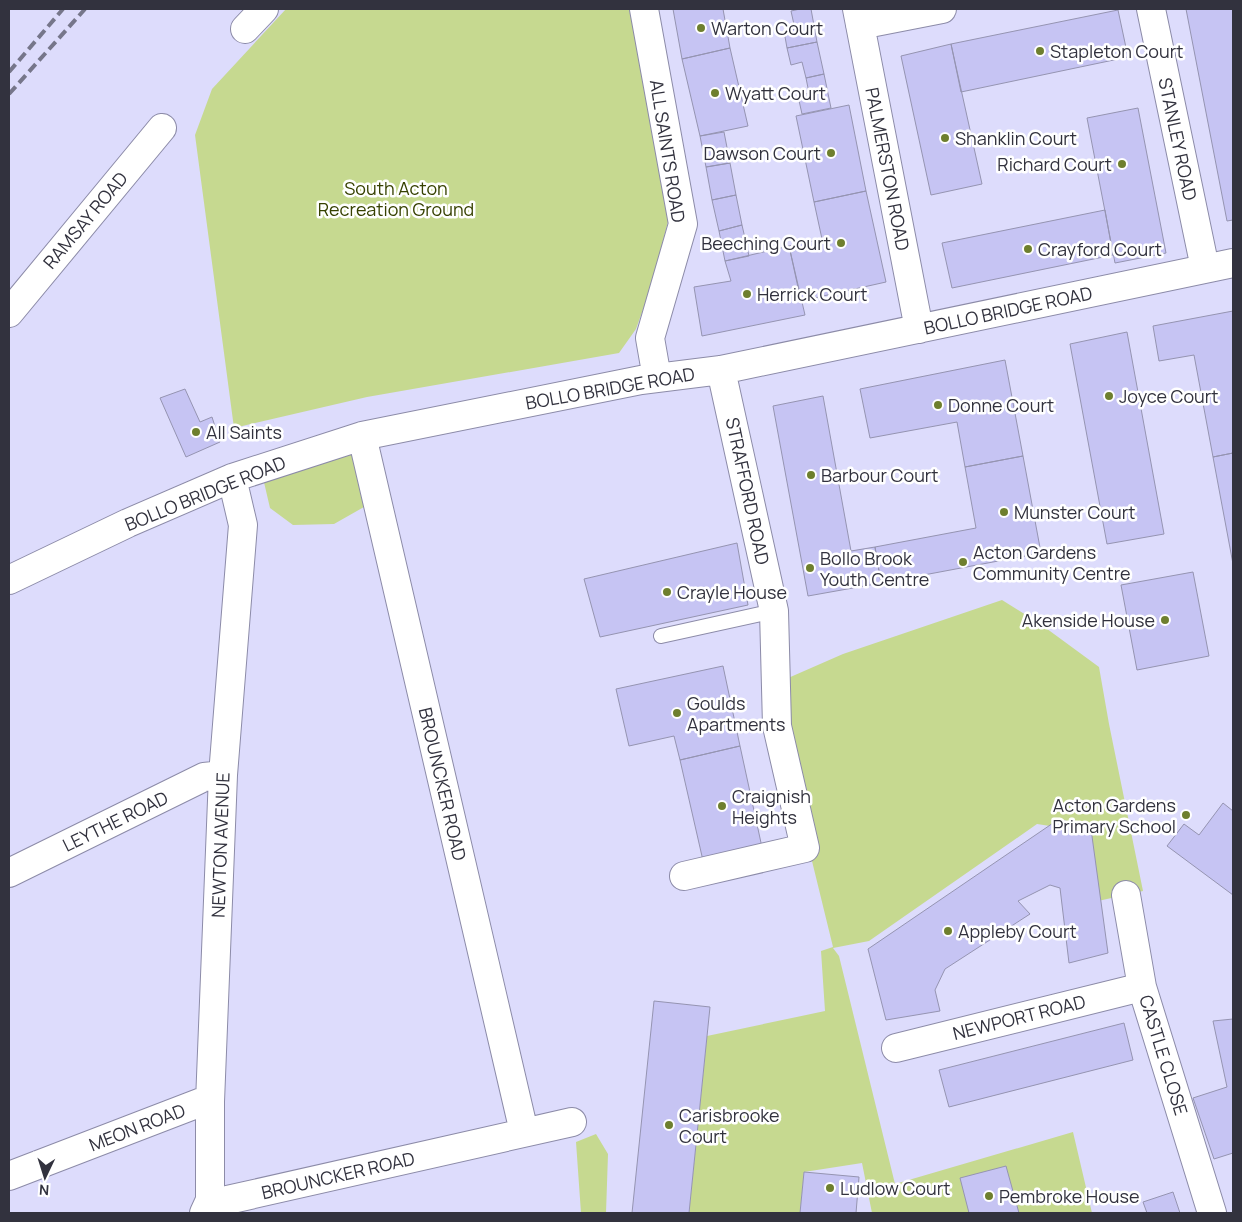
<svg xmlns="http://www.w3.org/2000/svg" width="1242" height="1222" font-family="Manrope,sans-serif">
	<rect width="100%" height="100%" fill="#dddcfc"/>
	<path fill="#c6d990" d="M286,9H629L641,62L669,218L650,290L636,329L619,353L367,397L234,428L195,135L212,89Z
		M358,451L371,503L334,524L293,525L270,508L263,478Z
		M1002,600L1039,623L1099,667L1109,724L1143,891L1098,901L1083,831L1037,824L869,941L833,948L839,956L895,1184L1073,1132L1092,1213H872L862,1163L804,1172L800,1213H689L707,1036L825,1011L821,951L833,947L779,726V682L843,654Z
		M596,1134L608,1154L606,1213H581L576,1142Z"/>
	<path fill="#c6c4f3" stroke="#9594b1" d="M673,9H723L730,48L682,59Z
		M800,9H811L817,42L787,48L784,31L795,29L791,11Z
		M1186,9H1233V220L1227,221Z
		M1118,10L1128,57L961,92L951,44Z
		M817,42L824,74L806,78L802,62L791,65L787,48Z
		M951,44L982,184L931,195L901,56Z
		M730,48L748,126L700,136L682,59Z
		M824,74L831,108L802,114L798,96L809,93L806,78Z
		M849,105L866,191L814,202L796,116Z
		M1138,108L1166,253L1115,263L1087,118Z
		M724,132L730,163L706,167L700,136Z
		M730,163L736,195L712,200L706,167Z
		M866,191L886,282L801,301L789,246L822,239L814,202Z
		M736,195L742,225L719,231L712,200Z
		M1105,210L1113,255L952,288L942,243Z
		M742,225L749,256L725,261L719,231Z
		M789,246L805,315L702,336L694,287L731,281L725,261Z
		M1233,311V453L1213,457L1194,355L1159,361L1153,326Z
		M1127,332L1164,534L1107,544L1070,344Z
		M1005,360L1023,456L965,467L957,422L870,438L860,389Z
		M185,389L200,422L212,417L220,442L186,457L160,398Z
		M823,396L851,551L875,547L881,583L808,596L773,406Z
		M1233,453V564L1213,457Z
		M1023,456L1041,553L881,583L875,547L976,528L965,467Z
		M737,543L748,605L600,637L584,579Z
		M1193,572L1209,656L1137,670L1121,585Z
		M723,666L740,746L680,760L674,736L629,746L616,689Z
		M740,746L763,852L704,865L680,760Z
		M1223,803L1233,811V895L1167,846L1184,824L1199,835Z
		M1059,819L1091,829L1108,953L1069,963L1060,888L1050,885L1018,901L1030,914L945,969L935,990L940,1011L886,1020L868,949Z
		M654,1001L710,1007L689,1213H632Z
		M1233,1019V1153L1214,1159L1193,1098L1227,1087L1213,1021Z
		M1124,1023L1133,1060L949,1107L939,1070Z
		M1006,1166L1019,1213H969L960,1178Z
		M804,1172L859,1177L856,1213H800Z
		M1173,1192L1180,1213H1147L1143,1202Z"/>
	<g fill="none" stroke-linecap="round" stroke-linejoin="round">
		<g stroke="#8c8ba8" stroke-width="16">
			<path id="service" d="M661,636L774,611"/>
		</g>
		<g stroke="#8c8ba8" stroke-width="30">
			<path id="minor" d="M644,9L683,224L650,338L657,378
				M857,9L919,329
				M1151,9L1205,268
				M860,25L942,9
				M245,29L264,9
				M9,313L162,128
				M362,436L524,1132
				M9,580L128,523L232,478L362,436L641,380L721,370L1233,263
				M9,873L204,777L223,775
				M684,876L805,848L777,726L774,611L721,370
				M1126,895L1142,987L1212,1213
				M896,1048L1142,987
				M9,1176L199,1103L210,1102
				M210,1200L223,1201L572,1122
				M204,1213L210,1200V1102L223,775L243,525L232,478"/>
		</g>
		<use href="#service" stroke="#fff" stroke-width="14"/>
		<use href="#minor" stroke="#fff" stroke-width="28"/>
		<path stroke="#76768a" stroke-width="4" stroke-dasharray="10 5" stroke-linecap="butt" d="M9,72L63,9
			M9,94L85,9"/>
	</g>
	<g fill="#6e7f2e" stroke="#fff" stroke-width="2">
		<circle cx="701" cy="28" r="5"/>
		<circle cx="1040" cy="51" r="5"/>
		<circle cx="715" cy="93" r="5"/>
		<circle cx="945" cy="138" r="5"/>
		<circle cx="831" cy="153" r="5"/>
		<circle cx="1122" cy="164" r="5"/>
		<circle cx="841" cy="243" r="5"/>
		<circle cx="1028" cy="249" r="5"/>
		<circle cx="747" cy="294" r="5"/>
		<circle cx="1109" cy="396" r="5"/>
		<circle cx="938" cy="405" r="5"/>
		<circle cx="196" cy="432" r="5"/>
		<circle cx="811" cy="475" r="5"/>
		<circle cx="1004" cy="512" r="5"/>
		<circle cx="963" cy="562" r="5"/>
		<circle cx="810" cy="568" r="5"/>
		<circle cx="667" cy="592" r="5"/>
		<circle cx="1165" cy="620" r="5"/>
		<circle cx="677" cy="713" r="5"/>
		<circle cx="722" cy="806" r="5"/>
		<circle cx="1186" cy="815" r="5"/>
		<circle cx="948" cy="931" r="5"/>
		<circle cx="669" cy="1125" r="5"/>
		<circle cx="830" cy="1188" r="5"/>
		<circle cx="989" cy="1196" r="5"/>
	</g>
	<g text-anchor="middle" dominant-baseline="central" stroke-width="5" stroke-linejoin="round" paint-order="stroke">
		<g font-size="18" fill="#32323e" stroke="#fff" text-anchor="start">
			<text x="711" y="28">Warton Court</text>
			<text x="1050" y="51">Stapleton Court</text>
			<text x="725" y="93">Wyatt Court</text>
			<text x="955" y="138">Shanklin Court</text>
			<text x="821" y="153" text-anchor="end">Dawson Court</text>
			<text x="1112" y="164" text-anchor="end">Richard Court</text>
			<text x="831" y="243" text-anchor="end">Beeching Court</text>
			<text x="1038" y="249">Crayford Court</text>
			<text x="757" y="294">Herrick Court</text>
			<text x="1119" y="396">Joyce Court</text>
			<text x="948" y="405">Donne Court</text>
			<text x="206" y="432">All Saints</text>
			<text x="821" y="475">Barbour Court</text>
			<text x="1014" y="512">Munster Court</text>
			<text x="973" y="552">Acton Gardens<tspan x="973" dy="21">Community Centre</tspan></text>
			<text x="820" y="558">Bollo Brook<tspan x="820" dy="21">Youth Centre</tspan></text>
			<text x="677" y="592">Crayle House</text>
			<text x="1155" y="620" text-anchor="end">Akenside House</text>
			<text x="687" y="703">Goulds<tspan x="687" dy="21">Apartments</tspan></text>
			<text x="732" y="796">Craignish<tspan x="732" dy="21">Heights</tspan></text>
			<text x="1176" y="805" text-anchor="end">Acton Gardens<tspan x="1176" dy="21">Primary School</tspan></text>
			<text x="958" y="931">Appleby Court</text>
			<text x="679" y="1115">Carisbrooke<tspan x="679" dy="21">Court</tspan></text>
			<text x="840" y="1188">Ludlow Court</text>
			<text x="999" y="1196">Pembroke House</text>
		</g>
		<g font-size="18" fill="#32323e" stroke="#fff">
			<text transform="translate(1178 139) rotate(78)">STANLEY ROAD</text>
			<text transform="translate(668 151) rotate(81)">ALL SAINTS ROAD</text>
			<text transform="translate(888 169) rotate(79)">PALMERSTON ROAD</text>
			<text transform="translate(85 220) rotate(-50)">RAMSAY ROAD</text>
			<text transform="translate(1008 310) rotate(-12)">BOLLO BRIDGE ROAD</text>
			<text transform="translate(610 388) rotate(-10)">BOLLO BRIDGE ROAD</text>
			<text transform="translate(748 491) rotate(78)">STRAFFORD ROAD</text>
			<text transform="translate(205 493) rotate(-22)">BOLLO BRIDGE ROAD</text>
			<text transform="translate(443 784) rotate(77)">BROUNCKER ROAD</text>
			<text transform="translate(115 821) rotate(-26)">LEYTHE ROAD</text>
			<text transform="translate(220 845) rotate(-88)">NEWTON AVENUE</text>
			<text transform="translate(1019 1017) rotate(-14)">NEWPORT ROAD</text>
			<text transform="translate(1164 1055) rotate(73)">CASTLE CLOSE</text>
			<text transform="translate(137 1127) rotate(-21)">MEON ROAD</text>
			<text transform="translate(338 1175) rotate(-13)">BROUNCKER ROAD</text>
		</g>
		<g font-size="18" fill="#364101" stroke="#fff">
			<text x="396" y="188">South Acton<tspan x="396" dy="21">Recreation Ground</tspan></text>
		</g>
	</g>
	<rect width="1242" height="1222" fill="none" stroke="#32323e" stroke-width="20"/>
	<g transform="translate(45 1177) rotate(184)" stroke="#ffffff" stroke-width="4" paint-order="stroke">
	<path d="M0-4L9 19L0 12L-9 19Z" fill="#32323e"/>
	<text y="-8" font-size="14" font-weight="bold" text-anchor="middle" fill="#32323e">N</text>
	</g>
</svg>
